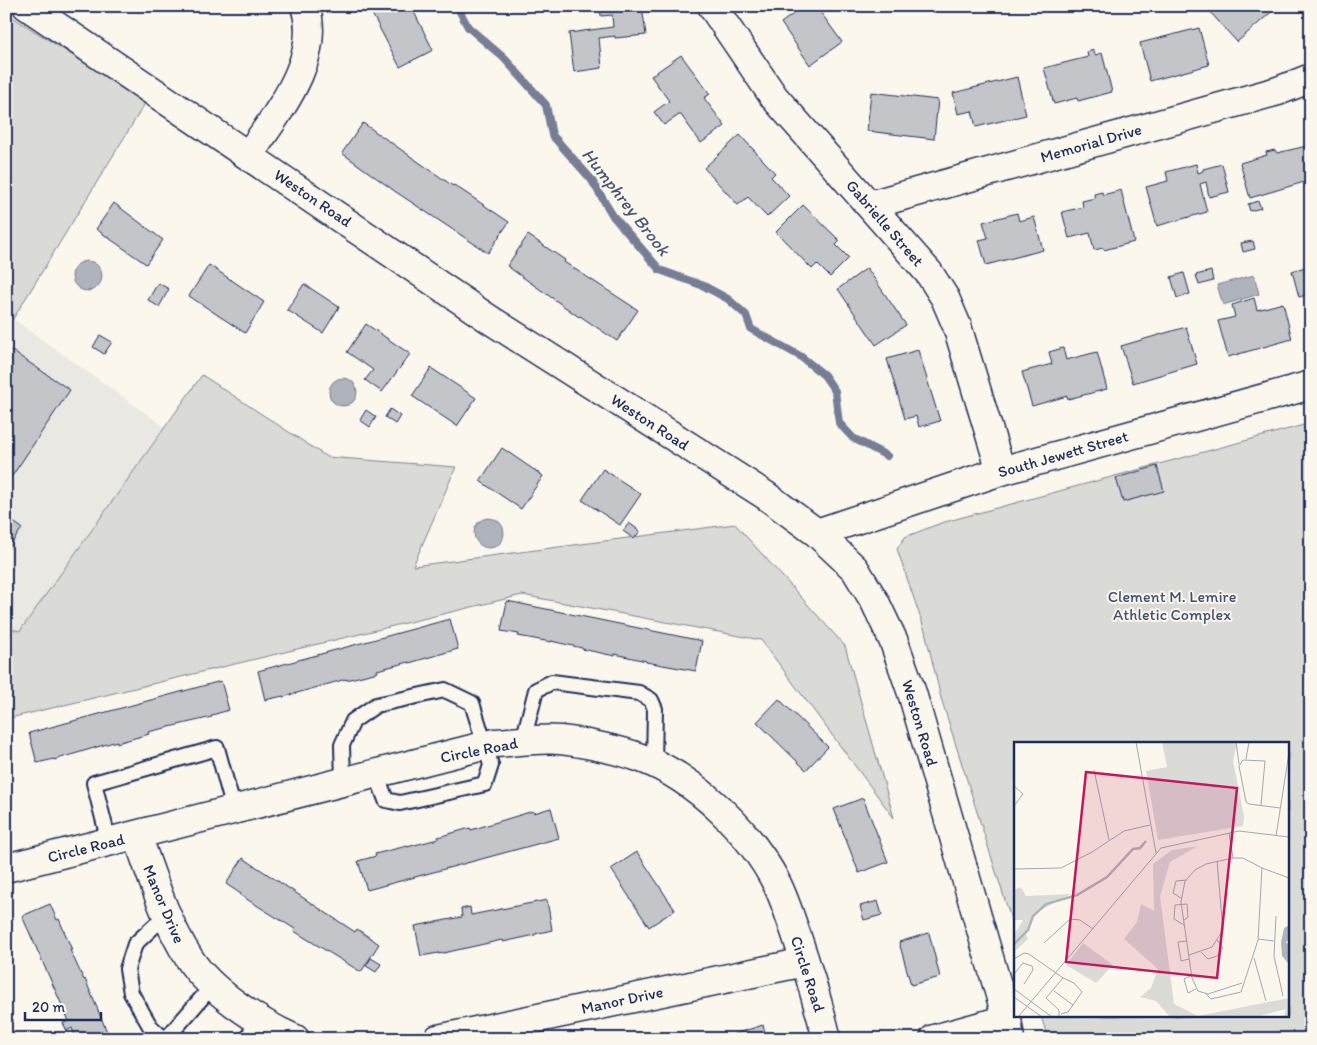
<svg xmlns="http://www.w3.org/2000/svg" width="1317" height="1045" font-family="Itim,sans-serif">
	<rect width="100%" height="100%" fill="#fbf7ec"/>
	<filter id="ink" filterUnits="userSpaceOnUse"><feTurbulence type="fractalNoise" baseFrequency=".02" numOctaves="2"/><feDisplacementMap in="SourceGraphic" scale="10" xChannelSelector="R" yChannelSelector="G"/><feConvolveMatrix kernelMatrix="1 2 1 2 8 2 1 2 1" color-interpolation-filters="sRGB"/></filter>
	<g filter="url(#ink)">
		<path fill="#eae8e2" d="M6,314L165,427L20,631L6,628Z"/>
		<path fill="#dadad7" stroke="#7a849a" d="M6,13L146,102L13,319L6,314Z
			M202,375L327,457L456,467L413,566L735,524L845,646L894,818L761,640L522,595L6,719V628L20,631Z
			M1311,423V1039H1048L1041,1016H1288V744H1016V935L941,698L925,631L897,549L905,537L941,523Z"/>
		<path fill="#afb3bb" stroke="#747e96" d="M72 276a15 15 0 1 1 30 0a15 15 0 1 1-30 0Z
			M1254,275L1259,294L1223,305L1217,285Z
			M329 392a14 14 0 1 1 28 0a14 14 0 1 1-28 0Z
			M474 533a15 15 0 1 1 30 0a15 15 0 1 1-30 0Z"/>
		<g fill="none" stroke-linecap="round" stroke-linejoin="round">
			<path stroke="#747e96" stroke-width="8" d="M457,6L468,27L504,58L546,105L552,135L591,179L613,216L660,270L704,286L728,299L746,315L751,329L800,356L824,375L835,391L839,423L853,438L887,456"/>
		</g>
		<path fill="#c3c5c9" stroke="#1b2f5e" d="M368,6H411L433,50L400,67Z
			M600,6H642L646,35L615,38V36L599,38L602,68L574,72L569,33L613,27L612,15L601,16Z
			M804,6H816L842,42L810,65L781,23Z
			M1219,6H1277V7L1237,42L1211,13Z
			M1199,28L1209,65L1150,81L1140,43Z
			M1094,50L1095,55L1102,53L1112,92L1078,101L1077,98L1054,104L1044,68L1088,57L1087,52Z
			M681,55L710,94L704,98L725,126L701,143L681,115H679L664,125L654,112L669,101L651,76Z
			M1017,77L1026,115L976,127L972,111L958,114L953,93Z
			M871,92L938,100L934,139L867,131Z
			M363,123L453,186L454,185L509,222L488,253L396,192L342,153Z
			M740,135L775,173L771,177L789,196L767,217L748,197L738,205L704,168Z
			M1311,145V180L1250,198L1240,163L1267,155L1266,152L1275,150L1277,153Z
			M1196,164L1198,173L1203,171V169L1222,164L1229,192L1209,197L1206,182L1200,184L1207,212L1157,226L1146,187L1168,181L1166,172Z
			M1121,190L1134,242L1104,250L1103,248L1094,250L1090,233L1069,238L1062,212L1083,207L1082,201L1095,198L1094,194L1102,192L1103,195Z
			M1258,201L1261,208L1250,211L1248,204Z
			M114,203L163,240L146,264L96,229Z
			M803,205L840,241L836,245L849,258L830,277L817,264L812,269L776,232Z
			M1017,213L1019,221L1034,217L1043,250L986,265L979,240L988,238L983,222Z
			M528,235L565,260L564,262L638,310L617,341L580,316L579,317L507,266Z
			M1253,241L1255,249L1243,252L1241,243Z
			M209,265L264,302L245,333L189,296Z
			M1309,266L1311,273V294L1299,297L1292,271Z
			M867,268L906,325L876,345L838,289Z
			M1211,271L1213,281L1199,285L1196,275Z
			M1184,273L1190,294L1177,298L1171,277Z
			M158,283L169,289L159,307L148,300Z
			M304,284L339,307L323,333L287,310Z
			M1254,298L1257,310L1283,303L1292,339L1228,357L1218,321L1235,317L1232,305Z
			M366,324L410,354L382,392L365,380L373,370L347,352Z
			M1186,327L1197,364L1133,383L1121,346Z
			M100,335L112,342L104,354L93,347Z
			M6,347L70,390L6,485Z
			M1063,348L1066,360L1097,352L1107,389L1068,399L1067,396L1032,406L1022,372L1052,364L1049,352Z
			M918,350L940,421L919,427L916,416L905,419L887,359Z
			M431,368L476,398L457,426L412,396Z
			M390,409L400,416L395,424L385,417Z
			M366,410L376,417L370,427L360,420Z
			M502,448L543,476L521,509L480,481Z
			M1157,466L1164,491L1123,502L1116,478Z
			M603,469L641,494L620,525L582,500Z
			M6,517L22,528L6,552Z
			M629,523L640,531L634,539L623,531Z
			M507,601L702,641L696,671L646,662V661L615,654V656L582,649V648L551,641V642L518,636L519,634L501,631Z
			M450,619L458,649L409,663V662L377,670L378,672L346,680V679L283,697V696L265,700L258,671Z
			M221,681L229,710L212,715V717L148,732L149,734L117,743V741L54,760V759L37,763L29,733Z
			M779,699L828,747L806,770L757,722Z
			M863,798L888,862L859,873L834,809Z
			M551,808L559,838L367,890L358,861L376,856L375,854L407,846V847L438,839V837L470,828L471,830L533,811L534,813Z
			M637,852L675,910L649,927L611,869Z
			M243,858L355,932L357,929L379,944L361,972L294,931L295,929L240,895L241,894L226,884Z
			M547,900L552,930L535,934V935L503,942L502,940L439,954V953L421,956L415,926L462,917L461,909L470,907L471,915Z
			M878,901L882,915L864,920L860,906Z
			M50,904L57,920L59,919L72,950H70L84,980L85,979L110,1039H76L72,1028L67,1031L63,1023L69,1021L22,916Z
			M929,933L940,977L911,985L899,942Z
			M371,958L381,964L376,972L366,966Z
			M763,1025L767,1039H735L734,1034Z"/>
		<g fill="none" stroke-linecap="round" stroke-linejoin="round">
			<g stroke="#1b2f5e" stroke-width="18">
				<path id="service" d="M523,741L536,690L552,682L639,693L651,700L655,709L654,764
					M343,782L342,745L353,721L376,705L445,690L472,703L491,765L485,784L400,803L386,800L376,773
					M109,842L94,783L217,748L234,810
					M164,1039L150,1026L131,993L127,969L135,944L166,915
					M166,1039L213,985
					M246,1039L260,1020"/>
			</g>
			<g stroke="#1b2f5e" stroke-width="31">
				<path id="minor" d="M712,6L774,97L929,273L945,298L957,326L1001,471
					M249,155C276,114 323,59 305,6
					M870,205L1278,91L1311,78
					M137,835C152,877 165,920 189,958C210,991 259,1023 295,1039
					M6,868L495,743C516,742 539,738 560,740C581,742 620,750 641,758C695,778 751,832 777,884C785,900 790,917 796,934C808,969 818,1003 827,1039
					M438,1039L805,962
					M934,1039L1007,1019"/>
			</g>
			<g stroke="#1b2f5e" stroke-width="31">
				<path id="tertiary" d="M27,6L489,319L765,495L817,533L855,569L875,602L894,642L912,693L1007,1019L1010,1039
					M817,533L1001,471L1311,385"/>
			</g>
			<use href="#service" stroke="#fbf7ec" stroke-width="14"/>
			<use href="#minor" stroke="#fbf7ec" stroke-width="28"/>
			<use href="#tertiary" stroke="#fbf7ec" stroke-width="28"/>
		</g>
	</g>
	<g text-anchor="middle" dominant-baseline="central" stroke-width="4" stroke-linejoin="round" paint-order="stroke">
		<g font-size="16" fill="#1b2f5e" stroke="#fbf7ec">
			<text transform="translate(1091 143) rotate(-16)">Memorial Drive</text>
			<text transform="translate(313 198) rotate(34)">Weston Road</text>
			<text transform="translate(885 223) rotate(49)">Gabrielle Street</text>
			<text transform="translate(650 422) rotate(33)">Weston Road</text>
			<text transform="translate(1063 454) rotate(-16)">South Jewett Street</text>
			<text transform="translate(920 723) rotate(73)">Weston Road</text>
			<text transform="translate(479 750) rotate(-11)">Circle Road</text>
			<text transform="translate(86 848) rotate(-14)">Circle Road</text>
			<text transform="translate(164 904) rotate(67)">Manor Drive</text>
			<text transform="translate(808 974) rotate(72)">Circle Road</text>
			<text transform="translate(622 1000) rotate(-12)">Manor Drive</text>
		</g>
		<g font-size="16" fill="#415176" stroke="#fbf7ec">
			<text x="1172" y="596">Clement M. Lemire<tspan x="1172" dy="18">Athletic Complex</tspan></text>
		</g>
		<g font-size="18" font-style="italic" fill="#47577a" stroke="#fbf7ec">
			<text transform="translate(626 202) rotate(52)">Humphrey Brook</text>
		</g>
	</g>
	<g transform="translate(1014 742)">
		<rect width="275" height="275" fill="#fbf7ec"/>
		<path d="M148,0H223L219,19L230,74L229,84L144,98L132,29L153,25ZM184,104L156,120L146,154L160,262L184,274L275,256V275H270L272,267L242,275H156L142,259L126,255L137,246L144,227L110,197L123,180L127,162L140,169L139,122L158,108ZM7,145L12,154L57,152L23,170L11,190L14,197L0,210V193L9,178H0V148ZM69,201L99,223L82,241L52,223Z" fill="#dadad7"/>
		<path d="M274,184L275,197L272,200L275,203V222L268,214L267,200L270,186Z" fill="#afb3bb"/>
		<path fill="none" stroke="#afb3bb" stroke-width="2.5" d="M0,202L14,188L19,174L32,162L63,153L93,135L119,107L126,106L132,99"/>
		<path fill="none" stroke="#a1a7b3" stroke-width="1" d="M122,0L142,111M222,0L225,22M232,17L235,0M80,28L95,98M0,44L9,52L0,64M247,63L251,19L229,18L225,24L232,60L235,62L266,66M215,91L219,116L192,122L181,128L171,139L167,160L178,236L184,249L194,252L228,241M262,94L275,11M248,126L275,136M0,127L47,126L78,110L110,89L136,83M167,156L159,151L162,139L173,138M262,174L260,214L269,254M170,178L174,175L173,162L161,163L160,177L170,183M244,197L260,199M173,199L164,200L167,219L175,217M30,201L56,177L66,178L79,187M187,210L194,217L203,214L209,206L203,198M175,213L198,205L209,188L203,119M240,216L252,259M0,217L10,211L15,212L49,236L32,256L45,268V275M0,232L9,221L18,224L19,228L10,242M178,233L170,237L174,251L182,247M0,247L38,275M40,249L59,263M192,252L197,257L227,250L244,198L248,126L229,116H219M0,255L28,275M47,272L54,270L68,250L60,241L49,236M4,275L147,106L225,89L275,95"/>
		<path fill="#c2185b" fill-opacity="0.15" stroke="#c2185b" stroke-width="2.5" d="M72,30L223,46L203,236L52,220Z"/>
		<rect width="275" height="275" fill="none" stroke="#1b2f5e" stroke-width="2.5"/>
	</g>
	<rect width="1317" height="1045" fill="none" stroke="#fbf7ec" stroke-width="25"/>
	<rect x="12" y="12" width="1292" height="1020" fill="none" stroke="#1b2f5e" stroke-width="2" filter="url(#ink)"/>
	<path d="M25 1012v8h76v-8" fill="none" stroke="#1b2f5e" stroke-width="2.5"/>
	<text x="32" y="1012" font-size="15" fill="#1b2f5e" stroke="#fbf7ec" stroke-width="4" paint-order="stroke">20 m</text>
</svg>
